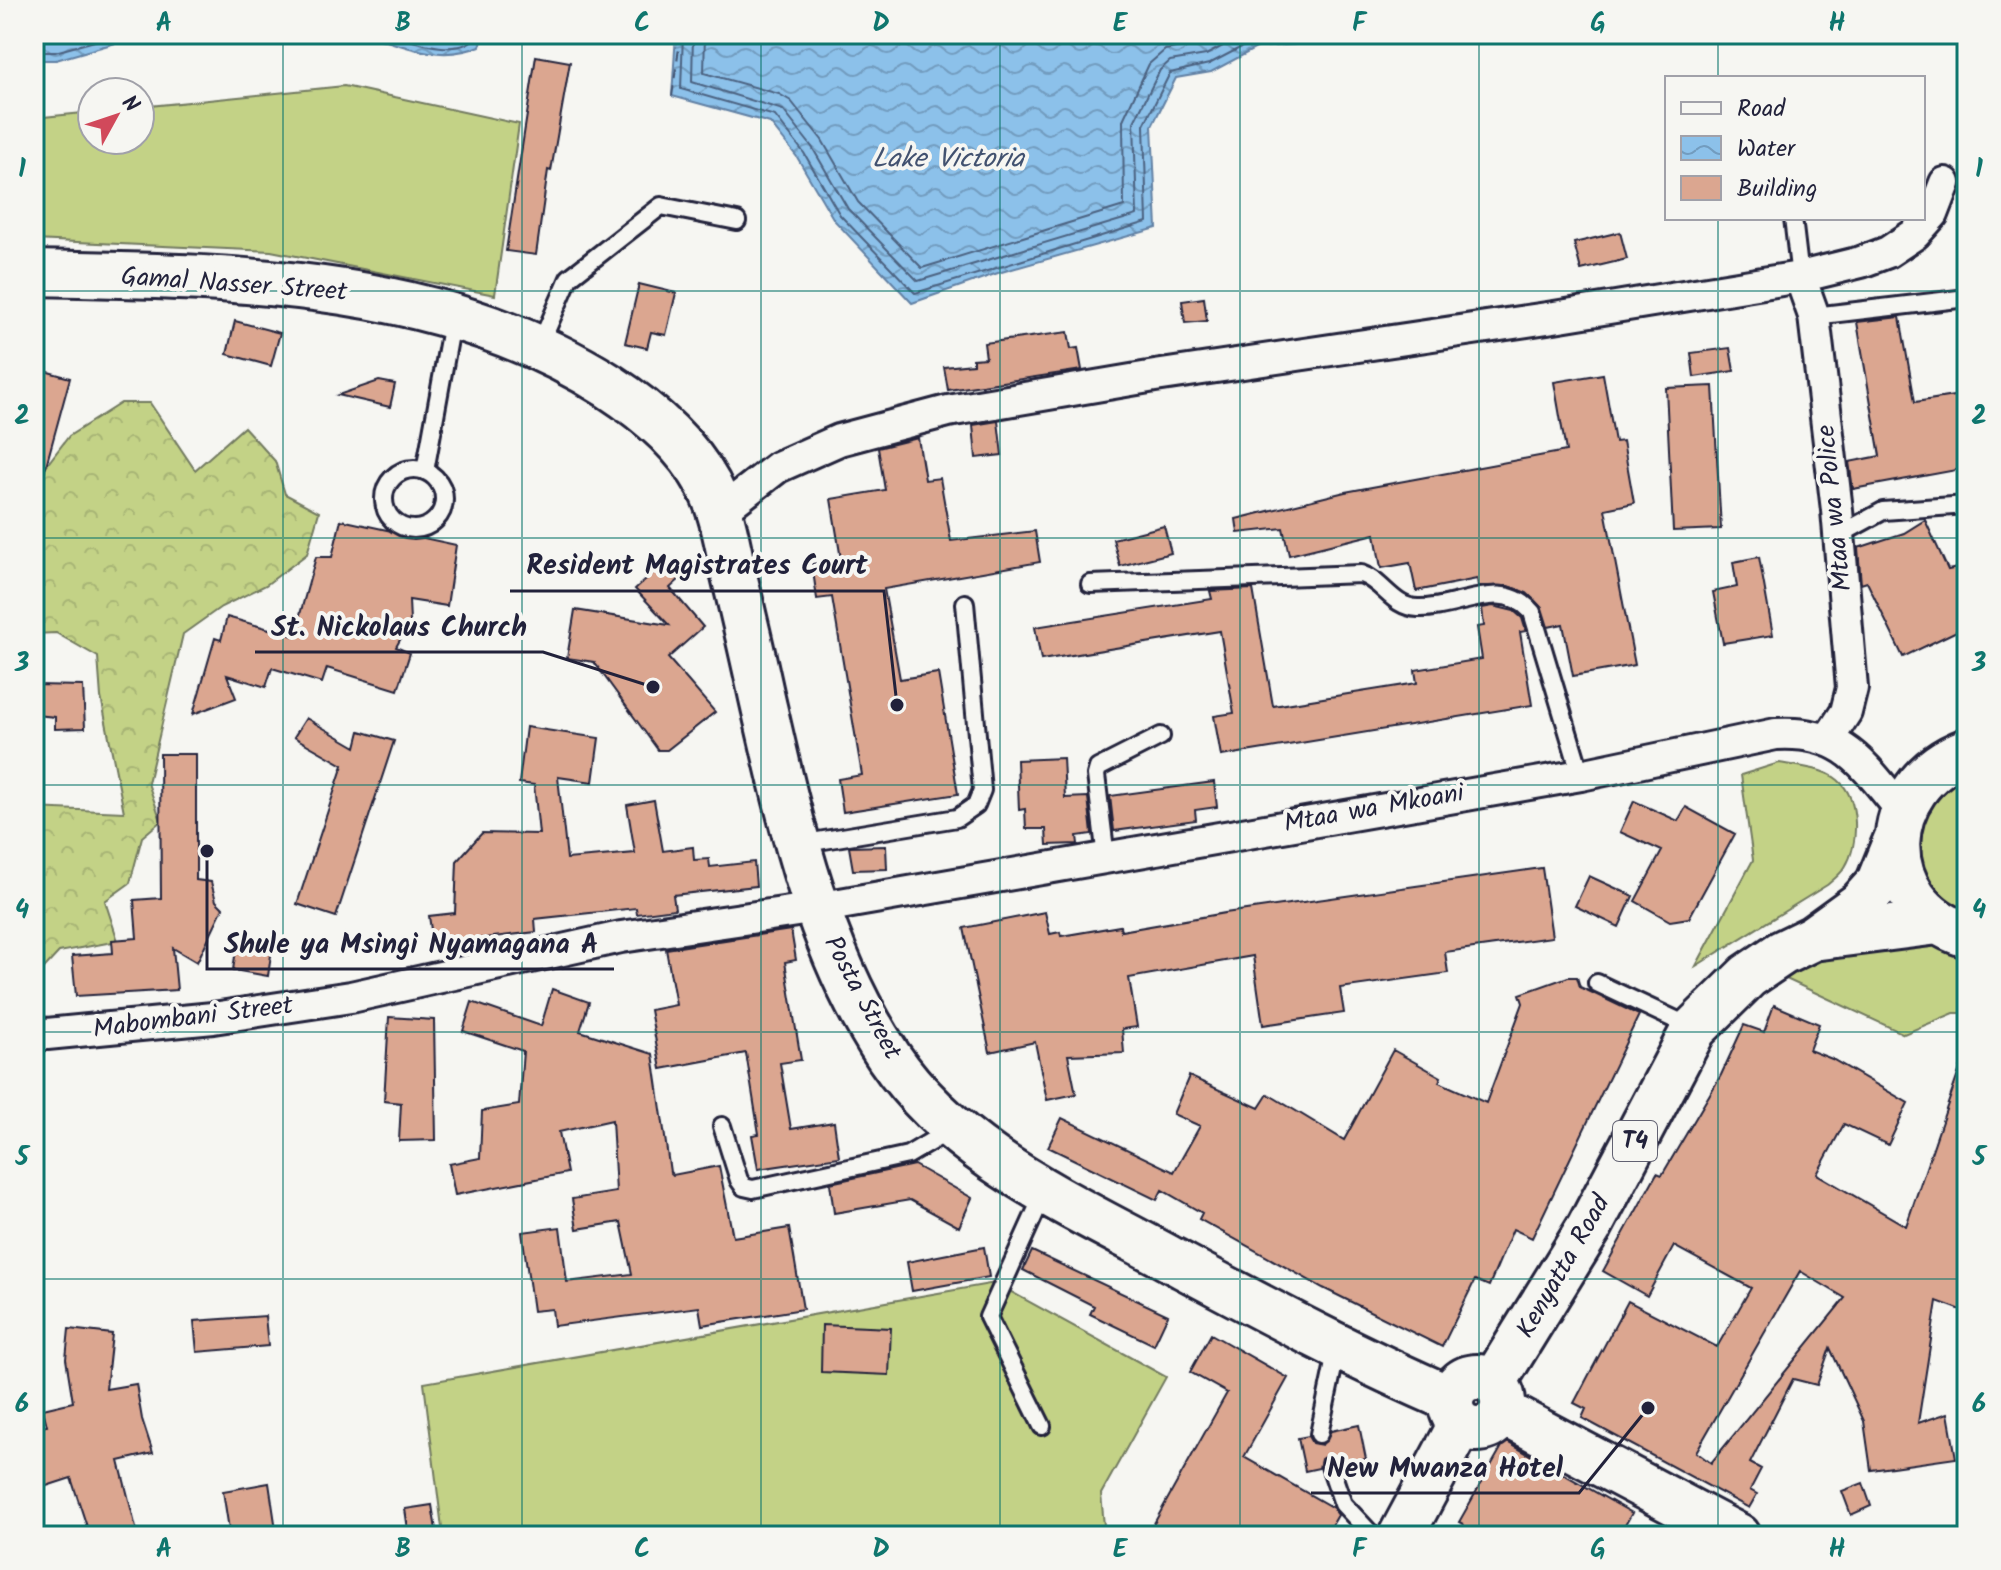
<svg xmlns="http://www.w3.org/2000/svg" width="2001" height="1570" font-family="Kalam,sans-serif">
	<defs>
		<pattern id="forest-crowns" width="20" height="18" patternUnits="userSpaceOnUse" patternTransform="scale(2)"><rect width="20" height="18" fill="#c3d286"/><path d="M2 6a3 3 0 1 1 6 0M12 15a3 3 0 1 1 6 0" fill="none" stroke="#a7b475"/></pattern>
		<pattern id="water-waves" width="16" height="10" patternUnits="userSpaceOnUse" patternTransform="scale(2)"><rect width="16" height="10" fill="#8cc1ea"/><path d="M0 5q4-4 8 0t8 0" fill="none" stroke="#729cbf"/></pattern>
	</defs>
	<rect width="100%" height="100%" fill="#f6f6f2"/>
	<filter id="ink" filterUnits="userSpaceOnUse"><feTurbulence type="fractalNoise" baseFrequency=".0125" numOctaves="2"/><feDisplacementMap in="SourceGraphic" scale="16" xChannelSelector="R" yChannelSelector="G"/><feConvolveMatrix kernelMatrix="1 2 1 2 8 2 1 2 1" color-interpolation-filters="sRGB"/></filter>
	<g filter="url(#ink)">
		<path fill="#c3d286" stroke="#727a60" stroke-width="2" d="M344,86L519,124L495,295L271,251L34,240V118L92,112V140H140V107Z
			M1779,763C1797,766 1823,768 1838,780C1860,799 1859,845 1845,867C1841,874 1833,880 1827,885L1696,966L1753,860L1741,775Z
			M1967,771V917L1937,898L1917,861L1916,828L1933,793Z
			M1930,940L1967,959V1013H1954L1904,1034L1784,978L1790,967L1857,947Z
			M995,1283L1166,1377L1101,1494L1105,1536H443L424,1383Z"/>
		<path fill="url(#forest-crowns)" stroke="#727a60" stroke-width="2" d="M121,403H150L195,470L244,427L275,461L285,494L319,512L307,554L266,585L221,607L183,634L148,783L161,821L142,837L130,883L105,901L118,941L59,952L34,979V808L124,812L101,697L98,657L56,633L34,634V466H46L69,436Z"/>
		<path fill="url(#water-waves)" stroke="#6281a4" stroke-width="2" d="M34,34H147L56,60H34Z
			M365,34H485L480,46C441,63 403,46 365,34Z
			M676,34H1361L1349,40L1258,47L1211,72L1176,78L1152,126L1157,228L998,273L912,303L834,220L797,157L770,123L672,96Z"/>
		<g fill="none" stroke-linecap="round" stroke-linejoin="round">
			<path stroke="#4c6281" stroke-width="2" d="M391,34C412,41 463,60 477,34
				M683,34L681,89L775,116L804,153L840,215L915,293L1147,222L1144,125L1170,73L1209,64L1257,39L1318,34
				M693,34L692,82L783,110L812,147L848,209L918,281L1137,215L1134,122L1160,70L1170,61L1206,55L1245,34
				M705,34L704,73L779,94L791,101L822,140L858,202L922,268L1124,206L1123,120L1149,64L1165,50L1202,43L1219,34
				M34,52H55L120,34"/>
			<path stroke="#425270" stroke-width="2" stroke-dasharray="10 8" stroke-linecap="butt" d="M672,96L681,34"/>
		</g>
		<path fill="#dba690" stroke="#22223b" stroke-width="2" fill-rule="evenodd" d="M536,56L570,62L551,171L548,170L536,255L506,251Z
			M1620,232L1627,259L1581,270L1574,243Z
			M639,284L676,293L666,335L651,332L647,348L625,343Z
			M1204,298L1207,321L1185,323L1182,301Z
			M1900,317L1915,402L1967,394V468L1853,489L1849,462L1880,456L1857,322Z
			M235,321L280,333L271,366L227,354Z
			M1068,332L1071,349L1078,348L1082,370L948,390L944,367L973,364V359L986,358L984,343Z
			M1730,348L1734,371L1694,377L1691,353Z
			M41,370L70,378L41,484L34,483V395Z
			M1603,374L1615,442L1623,441L1634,503L1605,509L1635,665L1573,676L1563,624L1548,627L1542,608L1527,593L1508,586H1478L1477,579L1416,591L1410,563L1381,568L1375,534L1289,555L1283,528L1238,533L1236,519L1345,492L1566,451L1554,382Z
			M379,381L395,384L390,407L338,395Z
			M1713,386L1721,529L1673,531L1666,388Z
			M998,421L1002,455L976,458L973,425Z
			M918,438L925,480L940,478L951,541L1035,531L1040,562L884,589L900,679L938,673L958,794L843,812L838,779L862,775L832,597L817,599L812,564L841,559L831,499L885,490L878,448Z
			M341,520L456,545L447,606L409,600L410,622L396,647L410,653L398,690L327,668L322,683L272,668L266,687L227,675L236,698L193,714L215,638L221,640L227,617L294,636L316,557H332Z
			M1925,520L1948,570L1967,566V626L1903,657L1867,582L1861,584L1858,548L1904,533Z
			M1164,526L1171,553L1120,566L1113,539Z
			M1759,557L1773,635L1723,643L1713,592L1737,587L1733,562Z
			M667,560L682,577L670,588L703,627L668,658L715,712L667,750H658L594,662L567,658L575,610L669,625L635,589Z
			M1253,589L1273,706L1417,683L1415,670L1482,659L1477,627L1484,626L1482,608L1493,606L1514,611L1522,618L1526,631L1520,632L1532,705L1221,756L1214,716L1234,713L1220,631L1041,660L1035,627L1212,599L1210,591Z
			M36,685L83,686L85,728L55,729V717L36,715Z
			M306,718L356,747L360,731L394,741L336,917L297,904L343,765L294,737Z
			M526,727L599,738L593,782L558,777L567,859L635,853L627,805L654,800L663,851L693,847L694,860L709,859L710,867L754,862L756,886L673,895L675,909L637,914L636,908L535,919L536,932L433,944L429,916L455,913L457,861L482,833L539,834L534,785L519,783Z
			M160,754H196V880L211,882L216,901L223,908L197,962L173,948L177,990L76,996L72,956L113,953L112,940L137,938L134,900L161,898Z
			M1063,758L1065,798L1088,797L1092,834L1077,836L1078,844L1047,845L1046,829H1026L1025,809L1019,810L1017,760Z
			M1214,782L1217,807L1195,810L1196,820L1114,831L1110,796Z
			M1634,801L1678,821L1686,807L1735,834L1689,918L1670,921L1635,901L1662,851L1620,832Z
			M886,846L887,869L853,870L849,847Z
			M1542,868L1552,937L1445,952L1448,973L1340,988L1344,1013L1263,1025L1253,956L1129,978L1137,1027L1122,1029L1124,1053L1068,1055L1076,1094L1047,1100L1035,1042L990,1052L964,928L1045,912L1050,934L1060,932L1061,936L1120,926L1121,931L1225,913Z
			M1589,876L1633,896L1619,927L1575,906Z
			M791,930L796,960L785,962L801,1060L780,1063L791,1129L834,1122L839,1157L758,1169L752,1135L759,1134L746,1053L661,1069L650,1010L676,1005L666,949Z
			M238,936L273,941L268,976L233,970Z
			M1568,977H1577L1580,987L1639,1015L1532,1238L1513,1229L1489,1286L1475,1280L1442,1347L1323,1288L1199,1219L1202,1213L1162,1190L1157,1200L1048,1147L1062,1118L1174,1172L1200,1126L1173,1114L1189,1076L1259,1108L1268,1094L1344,1140L1393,1050L1441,1077L1439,1082L1486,1103L1523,1003L1520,994Z
			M552,989L589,1002L580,1031L653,1054L670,1172L673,1175L719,1166L733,1237L789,1228L803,1309L702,1325L699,1307L554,1326L552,1309L533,1311L522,1232L560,1227L567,1282L632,1274L621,1222L577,1229L572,1199L616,1192L612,1120L559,1132L567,1173L455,1195L449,1164L480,1158L482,1111L519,1105L523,1051L463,1031L472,1002L541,1026Z
			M1774,1005L1819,1024L1809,1050L1832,1059L1908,1103L1888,1145L1844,1124L1817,1174L1906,1226L1963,1060L1967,1061V1312L1937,1301L1918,1423L1948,1413L1956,1458L1871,1470L1864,1421L1830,1348L1817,1385L1793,1379L1750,1463L1761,1469L1750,1490L1757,1494L1749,1508L1582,1418L1586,1409L1574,1403L1628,1301L1717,1347L1751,1288L1674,1246L1647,1296L1603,1271L1657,1173L1662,1175L1721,1075L1744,1025L1764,1032ZM1800,1271L1845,1298L1711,1463L1696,1452Z
			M389,1017L434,1020L436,1140L399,1141L401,1103L384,1101Z
			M914,1165L972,1198L959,1227L910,1200L834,1213L830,1183Z
			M984,1247L989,1277L912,1291L907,1262Z
			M1032,1251L1168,1315L1154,1345L1090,1314L1094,1306L1023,1270Z
			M265,1316L268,1346L197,1352L194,1321Z
			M822,1325L891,1328L889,1375L821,1372Z
			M69,1329L112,1334L106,1389L136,1384L142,1419L153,1453L119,1461L138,1536H90L71,1478L34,1490V1428L47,1426L43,1409L73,1402L66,1359Z
			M1211,1334L1288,1378L1244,1457L1333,1508L1338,1515L1326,1536H1147L1227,1393L1190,1372Z
			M1359,1425L1366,1459L1341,1464L1337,1457L1327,1455L1321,1459L1319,1468L1305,1471L1298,1438L1308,1436L1312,1443L1322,1445L1331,1431Z
			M1505,1441L1632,1513L1619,1536H1456L1463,1524L1459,1522Z
			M269,1483L277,1536H230L223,1491Z
			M1863,1483L1871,1506L1851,1515L1842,1491Z
			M432,1505L437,1536H409L405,1509Z"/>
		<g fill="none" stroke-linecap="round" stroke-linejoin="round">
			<g stroke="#22223b" stroke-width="22">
				<path id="service" d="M1793,218L1800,277
					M1814,316L1967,298
					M540,345L569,278L661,206L737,221
					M384 499a30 30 0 1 1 60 0a30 30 0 1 1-60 0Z
					M425,471L453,317
					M1839,535L1883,511L1967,505
					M1090,584L1361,574C1384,582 1392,607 1418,608C1457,610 1502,576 1532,612L1581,775
					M800,844L957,818L976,805L982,790L965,603
					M1106,858L1096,775L1098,768L1161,736
					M1597,983L1693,1028
					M722,1126L739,1180L744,1187L753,1189L908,1155L952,1129
					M1042,1426L988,1317L1044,1193
					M1319,1434L1337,1349
					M1330,1466L1343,1504L1373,1536"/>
			</g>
			<g stroke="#22223b" stroke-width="36">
				<path id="minor" d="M1800,277L1814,316L1837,510L1852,688L1846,712L1829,738
					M720,512L778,467L839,440L948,411L1155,376L1554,317L1800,277L1861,262L1888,252L1915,234L1933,214L1945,183
					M34,1032L47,1034L213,1018L351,997L621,937L817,908L1581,775L1776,734C1844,730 1862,763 1902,811"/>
			</g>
			<g stroke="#22223b" stroke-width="50">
				<path id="secondary" d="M34,273C229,277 438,277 609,386C646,410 686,444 708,484C722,511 727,541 733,571C743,613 753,656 762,698C790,821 818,951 889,1057C957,1157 1070,1204 1172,1260C1264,1309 1355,1358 1451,1399
					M1503,1412L1738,1536"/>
			</g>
			<g stroke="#22223b" stroke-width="50">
				<path id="trunk" d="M1967,751C1876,785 1872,905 1967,935
					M1820,937L1938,922
					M1451 1403a26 26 0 1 1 52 0a26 26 0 1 1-52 0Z
					M1494,1382L1589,1228L1694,1029L1748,976L1782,953L1813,938L1860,904L1878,884L1896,840
					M1401,1536L1461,1424"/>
			</g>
			<use href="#service" stroke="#f6f6f2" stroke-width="16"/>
			<use href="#minor" stroke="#f6f6f2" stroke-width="30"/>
			<use href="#secondary" stroke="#f6f6f2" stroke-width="44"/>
			<use href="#trunk" stroke="#f6f6f2" stroke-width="44"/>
		</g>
	</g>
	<path fill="none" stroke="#0f766e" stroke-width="2" stroke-opacity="0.55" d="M283,34V1536M522,34V1536M761,34V1536M1000,34V1536M1240,34V1536M1479,34V1536M1718,34V78M1718,218V1536M34,291H1967M34,538H1967M34,785H1967M34,1032H1967M34,1279H1967"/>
	<g text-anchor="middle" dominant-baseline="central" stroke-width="8" stroke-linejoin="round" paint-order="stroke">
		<rect fill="#f6f6f2" stroke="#626272" stroke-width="2" x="1613" y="1121" width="44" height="40" rx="6"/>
		<g font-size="24" font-weight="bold" fill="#22223b">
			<text x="1635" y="1141">T4</text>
		</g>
		<g font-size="26" fill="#22223b" stroke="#f6f6f2">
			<text transform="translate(234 285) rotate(4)">Gamal Nasser Street</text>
			<text transform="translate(1835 508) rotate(-96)">Mtaa wa Police</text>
			<text transform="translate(1374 809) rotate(-10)">Mtaa wa Mkoani</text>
			<text transform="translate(862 998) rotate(62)">Posta Street</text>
			<text transform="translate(193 1018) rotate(-7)">Mabombani Street</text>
			<text transform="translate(1564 1267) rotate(-60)">Kenyatta Road</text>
		</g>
		<g font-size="28" font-style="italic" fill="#425270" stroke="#f6f6f2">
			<text x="948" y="159">Lake Victoria</text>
		</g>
	</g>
	<path fill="none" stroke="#22223b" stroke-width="3" d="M897 705L884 591H510M653 687L543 652H255M207 851L207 969H614M1648 1408L1579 1493H1311"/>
	<g fill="#22223b" stroke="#f6f6f2" stroke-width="3">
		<circle cx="897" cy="705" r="8"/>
		<circle cx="653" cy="687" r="8"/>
		<circle cx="207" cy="851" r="8"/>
		<circle cx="1648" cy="1408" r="8"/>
	</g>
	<g font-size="28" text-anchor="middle" font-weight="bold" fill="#22223b" stroke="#f6f6f2" stroke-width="8" stroke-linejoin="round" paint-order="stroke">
		<text x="697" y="574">Resident Magistrates Court</text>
		<text x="399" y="636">St. Nickolaus Church</text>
		<text x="411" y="953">Shule ya Msingi Nyamagana A</text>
		<text x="1445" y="1477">New Mwanza Hotel</text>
	</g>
	<rect width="2001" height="1570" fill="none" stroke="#f6f6f2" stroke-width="88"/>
	<rect x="1665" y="76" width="260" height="144" fill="#f6f6f2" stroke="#a1a1a9" stroke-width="2"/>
	<rect x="1681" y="102" width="40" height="12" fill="#f6f6f2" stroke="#a1a1a9" stroke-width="2"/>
	<text x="1737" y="116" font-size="24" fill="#22223b">Road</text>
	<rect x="1681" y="136" width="40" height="24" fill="url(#water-waves)" stroke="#a1a1a9" stroke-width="2"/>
	<text x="1737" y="156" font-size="24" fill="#22223b">Water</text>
	<rect x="1681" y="176" width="40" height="24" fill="#dba690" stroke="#a1a1a9" stroke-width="2"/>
	<text x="1737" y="196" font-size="24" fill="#22223b">Building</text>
	<g transform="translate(116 116) rotate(50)"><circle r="38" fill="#f6f6f2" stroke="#a1a1a9" stroke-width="2"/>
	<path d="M0-6L14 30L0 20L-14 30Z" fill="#d1495b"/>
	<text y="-12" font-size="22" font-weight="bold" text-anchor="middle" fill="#22223b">N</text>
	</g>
	<rect x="44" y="44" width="1913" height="1482" fill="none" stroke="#0f766e" stroke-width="3"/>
	<g font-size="26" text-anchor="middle" font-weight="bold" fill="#0f766e">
		<text x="164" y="31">A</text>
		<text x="403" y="31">B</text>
		<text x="642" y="31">C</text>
		<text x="881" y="31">D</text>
		<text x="1120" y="31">E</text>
		<text x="1359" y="31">F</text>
		<text x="1598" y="31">G</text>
		<text x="1837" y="31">H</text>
		<text x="22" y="177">1</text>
		<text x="1979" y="177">1</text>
		<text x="22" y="424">2</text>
		<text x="1979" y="424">2</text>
		<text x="22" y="671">3</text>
		<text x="1979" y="671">3</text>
		<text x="22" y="918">4</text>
		<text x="1979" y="918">4</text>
		<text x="22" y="1165">5</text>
		<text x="1979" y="1165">5</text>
		<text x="22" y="1412">6</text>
		<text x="1979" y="1412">6</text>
		<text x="164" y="1557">A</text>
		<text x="403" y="1557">B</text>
		<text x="642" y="1557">C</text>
		<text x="881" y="1557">D</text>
		<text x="1120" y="1557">E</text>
		<text x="1359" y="1557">F</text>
		<text x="1598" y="1557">G</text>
		<text x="1837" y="1557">H</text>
	</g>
</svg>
